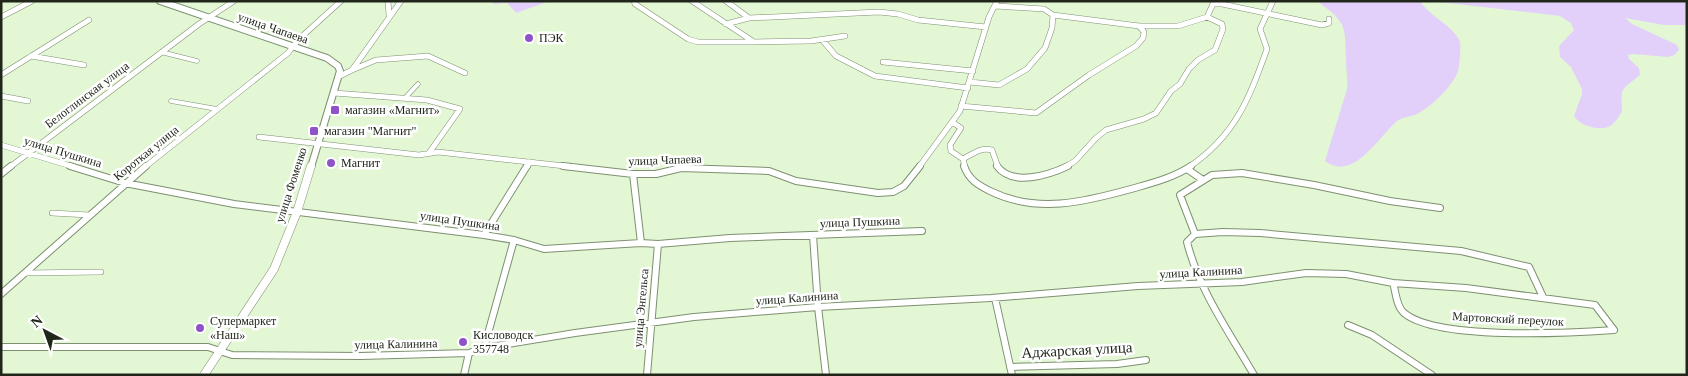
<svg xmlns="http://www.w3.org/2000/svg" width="1688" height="376" font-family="'Times New Roman',serif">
	<rect width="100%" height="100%" fill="#e3f7d5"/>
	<path fill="#e2d0fa" d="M493,1H550L516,13L507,3L493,4Z
		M1317,1H1420C1428,15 1456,28 1460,42C1461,48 1460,58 1459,65C1459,81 1433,105 1419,113C1412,117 1404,116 1397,121C1380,135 1353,183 1325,161L1347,89C1348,79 1346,71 1346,61C1345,25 1347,23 1317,1Z
		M1431,1H1687V25H1664L1625,18L1632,24L1677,45L1679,50L1674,55L1668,57L1633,54L1628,55L1629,59L1639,68L1640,75C1621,91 1621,85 1622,112C1618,117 1614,125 1608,127C1597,131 1579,125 1574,116L1582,94V89L1571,67L1560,57L1559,46L1574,30L1571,23L1560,16Z"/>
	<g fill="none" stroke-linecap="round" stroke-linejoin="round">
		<g stroke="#7e9071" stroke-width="5">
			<path id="pedestrian-far1" d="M161,52L197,61
				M405,98L418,84
				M171,101L217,109"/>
		</g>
		<g stroke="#7e9071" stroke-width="6">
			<path id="pedestrian" d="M52,213L89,215
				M25,273L101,272"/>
		</g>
		<g stroke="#7e9071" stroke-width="6">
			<path id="minor-far1" d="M388,1L389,15
				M634,1L635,4L688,39L698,42H754L692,1
				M726,1L749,18
				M996,6L1044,9L1053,15L1139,26H1178L1207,17
				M1,17L32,1
				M726,24L749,18L879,12L898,14L918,20L986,27
				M754,42L811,41L845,36
				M824,42L836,56L875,76L968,88
				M31,56L84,65
				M883,62L973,71
				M352,70L376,60L428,56L465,73
				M1,75L89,20
				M340,76L352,70L401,1
				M970,82L999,85L1027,69L1045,48L1052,28L1053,15
				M334,93L427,100L460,109L429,153
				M1,96L28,101
				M961,106L1036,113L1089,75L1136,46L1143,38L1144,32L1139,26
				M952,122L961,128L950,145L951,151L963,159
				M259,137L419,155L438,152L574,167
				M1,145L74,167
				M963,159C973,154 980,147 992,150L998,167
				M963,159L965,167
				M10,167L199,24L234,1
				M145,167L288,53L298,40L341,1
				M527,167L530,162
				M919,167L960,111L989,17L997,1
				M1065,167L1075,161L1096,138L1106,130L1144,119L1156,113L1171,91L1180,84L1189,69L1198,60L1215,50L1223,29L1222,24L1207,17L1213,4H1222L1322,25L1329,23V19
				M1189,167C1235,136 1249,99 1267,49L1260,29L1273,1"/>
		</g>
		<g stroke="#7e9071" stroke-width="8">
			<path id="minor" d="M70,166L125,183L234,204L484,235L514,240L544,249L641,243L658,244L730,238L922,231
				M563,166L633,174H656L681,168L769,171L796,181L878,193L893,192L904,186L920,166
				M964,166C969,180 978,185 990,191C1037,214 1084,202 1131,189C1152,183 1173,178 1191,166
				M997,166C1012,187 1049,175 1068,166
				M1187,169L1203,180
				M1,174L11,166
				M633,174L641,243
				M1195,234L1223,232L1260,233L1461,251L1529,267L1543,297
				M1195,234L1180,195L1212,175L1242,173L1314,185L1390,201L1440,208
				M1195,234L1187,242C1199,290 1229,332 1254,375
				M484,235L527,166
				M813,235L818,307L826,375
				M1393,283L1466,288L1595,305L1614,330C1571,333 1434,341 1403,312C1396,305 1396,292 1393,283Z
				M1,294L146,166
				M995,298L1012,375
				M1348,325L1372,335L1432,375
				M1,347H208L232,355L361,356L469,353L484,348L575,333L694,317L818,307L991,298L1138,286L1242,282L1306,273L1346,274L1393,283
				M484,348L514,240
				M1010,367L1117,364L1146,360
				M464,375L469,353
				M647,375L658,244"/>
		</g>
		<g stroke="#7e9071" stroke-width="8">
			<path id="secondary-far1" d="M160,1L327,58L338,66L340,71L311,167"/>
		</g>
		<g stroke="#7e9071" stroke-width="9">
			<path id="secondary" d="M204,375L274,269L297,212L311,166"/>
		</g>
		<use href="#pedestrian-far1" stroke="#fff" stroke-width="4"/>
		<use href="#pedestrian" stroke="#fff" stroke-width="5"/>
		<use href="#minor-far1" stroke="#fff" stroke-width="5"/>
		<use href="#minor" stroke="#fff" stroke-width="6"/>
		<use href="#secondary-far1" stroke="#fff" stroke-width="6"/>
		<use href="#secondary" stroke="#fff" stroke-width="8"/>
	</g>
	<g fill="#8f52c9" stroke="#fff" stroke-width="2">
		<circle cx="529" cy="38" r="5"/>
		<rect x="330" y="105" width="10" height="10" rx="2.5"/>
		<rect x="309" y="126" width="10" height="10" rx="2.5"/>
		<circle cx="331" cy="163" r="5"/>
		<circle cx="200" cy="328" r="5"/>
		<circle cx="463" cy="342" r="5"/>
	</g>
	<g text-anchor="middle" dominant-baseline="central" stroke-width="5" stroke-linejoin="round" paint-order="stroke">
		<g font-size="12" fill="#20271a" stroke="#fff">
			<text transform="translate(273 28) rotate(19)">улица Чапаева</text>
			<text transform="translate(87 95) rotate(-37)">Белоглинская улица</text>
			<text transform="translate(63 152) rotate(17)">улица Пушкина</text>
			<text transform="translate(146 153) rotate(-39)">Короткая улица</text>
			<text transform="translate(665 160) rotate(-2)">улица Чапаева</text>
			<text transform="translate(291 185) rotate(-72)">улица Фоменко</text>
			<text transform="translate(460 221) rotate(8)">улица Пушкина</text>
			<text transform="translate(860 222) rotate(-2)">улица Пушкина</text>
			<text transform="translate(1201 272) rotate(-3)">улица Калинина</text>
			<text transform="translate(797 298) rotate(-4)">улица Калинина</text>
			<text transform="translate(641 308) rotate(-85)">улица Энгельса</text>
			<text transform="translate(1508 319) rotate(3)">Мартовский переулок</text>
			<text transform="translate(396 344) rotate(-1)">улица Калинина</text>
		</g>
		<g font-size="12" fill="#20271a" stroke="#fff" text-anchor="start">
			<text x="539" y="38">ПЭК</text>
			<text x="345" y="110">магазин «Магнит»</text>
			<text x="324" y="131">магазин "Магнит"</text>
			<text x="341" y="163">Магнит</text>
			<text x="210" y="321">Супермаркет<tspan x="210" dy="14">«Наш»</tspan></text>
			<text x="473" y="335">Кисловодск<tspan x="473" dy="14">357748</tspan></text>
		</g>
		<g font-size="15" fill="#20271a" stroke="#fff">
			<text transform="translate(1077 350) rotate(-3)">Аджарская улица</text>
		</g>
	</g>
	<rect width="1688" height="376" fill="none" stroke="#20271a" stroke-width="5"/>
	<g transform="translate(45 331) rotate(319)" stroke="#ffffff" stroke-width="4" paint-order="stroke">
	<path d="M0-4L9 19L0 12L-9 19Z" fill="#20271a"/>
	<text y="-8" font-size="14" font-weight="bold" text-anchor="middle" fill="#20271a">N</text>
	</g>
</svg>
